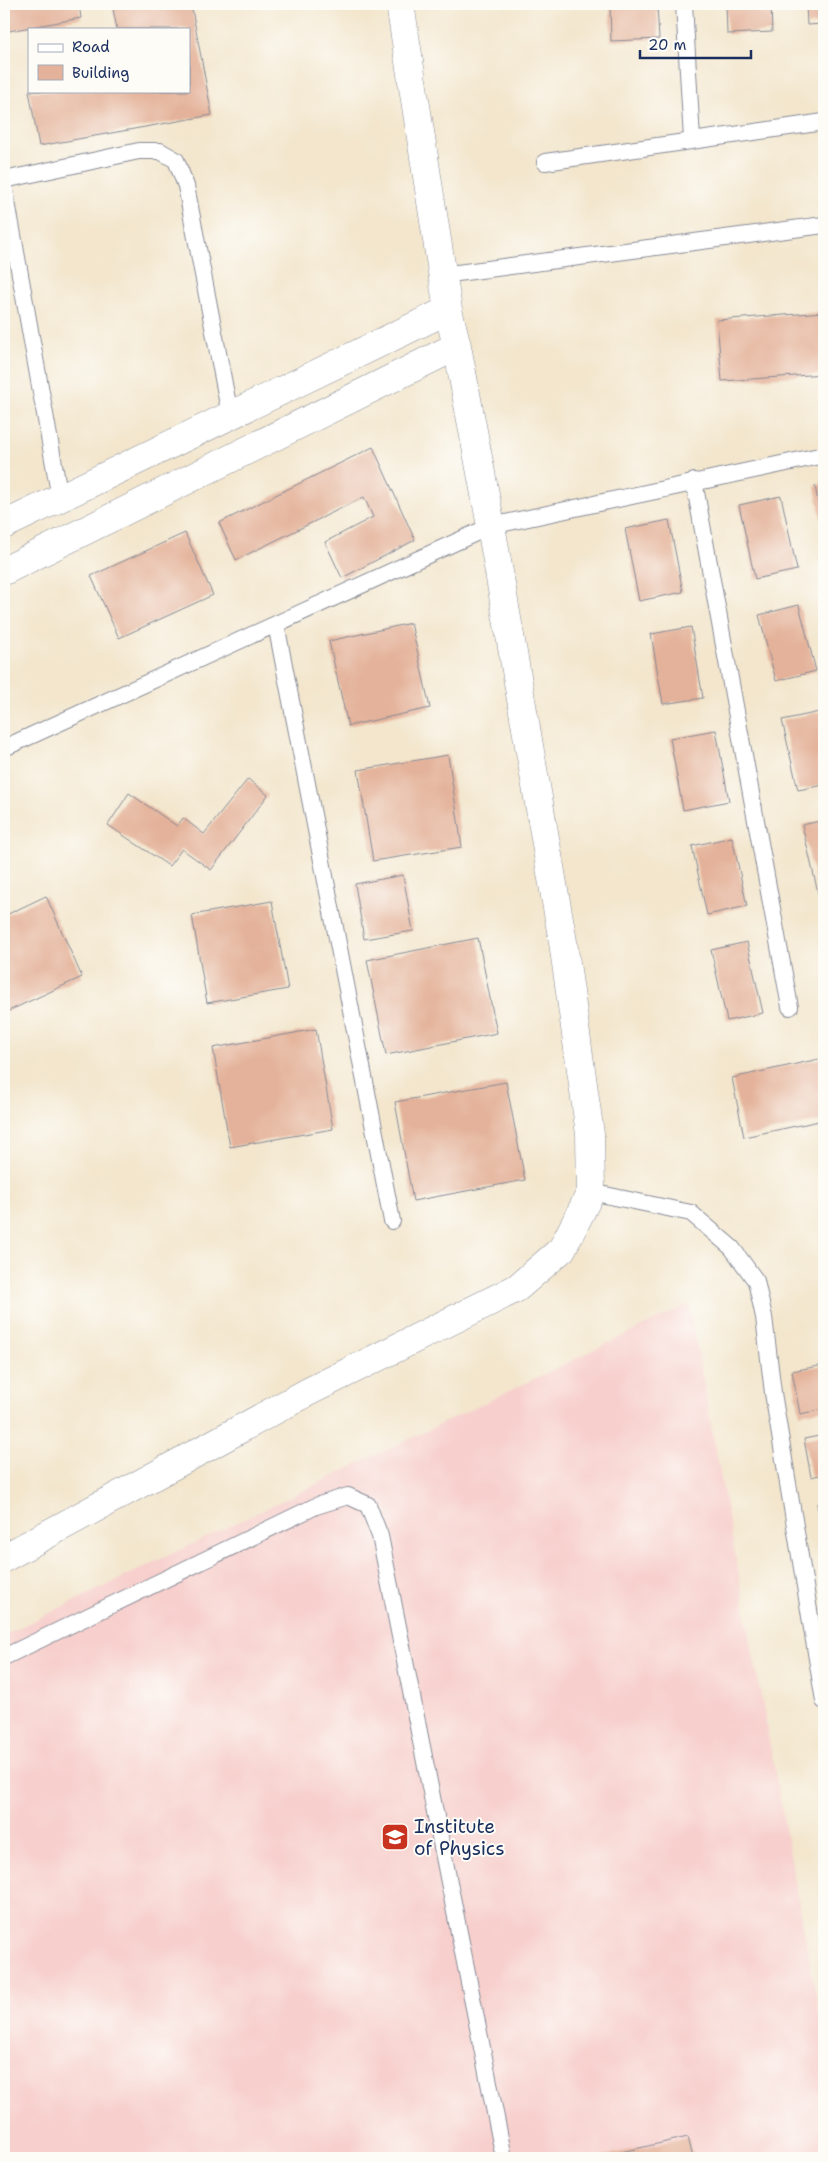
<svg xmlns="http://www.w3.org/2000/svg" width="828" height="2162" font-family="'Shantell Sans',sans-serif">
	<rect width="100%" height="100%" fill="#fdfcf7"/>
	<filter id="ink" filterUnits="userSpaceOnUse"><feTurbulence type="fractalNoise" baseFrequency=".02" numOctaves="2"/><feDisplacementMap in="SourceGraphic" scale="10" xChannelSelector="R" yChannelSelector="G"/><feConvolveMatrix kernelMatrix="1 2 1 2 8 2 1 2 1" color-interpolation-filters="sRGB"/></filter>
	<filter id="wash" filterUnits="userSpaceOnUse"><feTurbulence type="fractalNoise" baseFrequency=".0096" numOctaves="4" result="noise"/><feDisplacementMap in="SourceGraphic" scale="20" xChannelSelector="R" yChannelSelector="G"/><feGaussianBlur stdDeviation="1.12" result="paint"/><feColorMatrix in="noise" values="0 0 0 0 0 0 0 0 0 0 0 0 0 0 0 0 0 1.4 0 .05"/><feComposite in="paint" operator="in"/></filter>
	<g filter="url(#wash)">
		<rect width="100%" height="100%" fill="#f3e6cd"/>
		<path fill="#f7d0cd" d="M689,1304L824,2039V2158H4V1635Z"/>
		<g id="blocks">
			<path fill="#e4b29a" d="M5,4H79L81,18L9,31Z
				M112,4H191L212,115L39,146L29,91H189V29H117Z
				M610,4H657L659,39L611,41Z
				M726,4H771L772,32L727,34Z
				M806,4H824V24L807,25Z
				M824,312V374L722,381L717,320Z
				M373,447L415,540L342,578L325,542L373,517L364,497L236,560L219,523Z
				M824,484V528H823L815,486Z
				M781,496L797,570L755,579L739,505Z
				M669,520L683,592L639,601L625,529Z
				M185,533L213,595L119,638L91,576Z
				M799,605L816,671L776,681L759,615Z
				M411,623L430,708L348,726L329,641Z
				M691,627L703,698L663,704L651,634Z
				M824,711V785L798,790L782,720Z
				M716,730L729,801L683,810L670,738Z
				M448,755L462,847L373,861L358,770Z
				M248,779L268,795L211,870L182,849L169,866L108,825L129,793L177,826L183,818L204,834Z
				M824,820V895L819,897L802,825Z
				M732,837L747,906L707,915L692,846Z
				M403,875L413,931L364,939L355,884Z
				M46,896L82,977L4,1013V916Z
				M272,901L288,989L207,1003L192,915Z
				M478,938L497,1033L386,1055L367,960Z
				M747,942L763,1013L727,1021L711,950Z
				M316,1029L333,1129L230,1147L213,1048Z
				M824,1058V1120L744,1137L732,1078Z
				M506,1082L525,1180L413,1201L395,1102Z
				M824,1365V1409L800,1414L792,1371Z
				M824,1435V1474L811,1477L804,1439Z
				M824,1503V1538H823L817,1504Z
				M688,2137L693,2158H599V2157Z"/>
		</g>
	</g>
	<g filter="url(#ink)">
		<use href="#blocks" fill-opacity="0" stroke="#878a96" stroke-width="1"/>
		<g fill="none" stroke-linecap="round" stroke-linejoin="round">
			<g stroke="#878a96" stroke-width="18">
				<path id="service" d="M684,4L692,139
					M545,162L824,122
					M4,180L139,151H160L176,160L186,186L230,415
					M4,185L60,498
					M442,275L824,225
					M694,481L790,1007
					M276,624L392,1221
					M4,748L491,526L824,455
					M591,1192L691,1213L732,1248L756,1281L764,1317L773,1393L824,1701
					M4,1657L316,1506L348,1496L368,1505L380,1536L504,2158"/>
			</g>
			<g stroke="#878a96" stroke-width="29">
				<path id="tertiary" d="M4,525L448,310
					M4,571L457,346
					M4,1558L308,1392L517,1288L562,1249L591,1192L590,1134L563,942L491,526L457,346L448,310L400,4"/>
			</g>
			<use href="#service" stroke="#fff" stroke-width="16"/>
			<use href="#tertiary" stroke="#fff" stroke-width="28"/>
		</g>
	</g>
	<defs>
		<g id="university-square" transform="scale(1.4375)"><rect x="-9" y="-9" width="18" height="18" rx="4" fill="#c8321e" stroke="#fdfcf7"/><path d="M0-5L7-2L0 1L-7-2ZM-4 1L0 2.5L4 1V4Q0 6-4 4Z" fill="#fff"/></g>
	</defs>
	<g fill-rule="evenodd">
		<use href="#university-square" x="395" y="1837"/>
	</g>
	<g text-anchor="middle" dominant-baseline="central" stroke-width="4" stroke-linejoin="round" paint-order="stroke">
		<g font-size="19" fill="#1b2f5e" stroke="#fdfcf7" text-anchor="start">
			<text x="414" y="1826">Institute<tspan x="414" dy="22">of Physics</tspan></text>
		</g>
	</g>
	<rect width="828" height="2162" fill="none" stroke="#fdfcf7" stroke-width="20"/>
	<rect x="28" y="28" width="162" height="65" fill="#fdfcf7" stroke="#a3aaba"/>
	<rect x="38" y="44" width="25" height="8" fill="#ffffff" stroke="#a3aaba"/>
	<text x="72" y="52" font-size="15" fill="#1b2f5e">Road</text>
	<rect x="38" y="65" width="25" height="15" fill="#e4b29a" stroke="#a3aaba"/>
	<text x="72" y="78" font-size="15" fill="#1b2f5e">Building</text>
	<path d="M640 50v8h111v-8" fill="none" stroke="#1b2f5e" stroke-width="2.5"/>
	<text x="648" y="50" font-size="15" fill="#1b2f5e" stroke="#fdfcf7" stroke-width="4" paint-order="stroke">20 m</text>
</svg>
